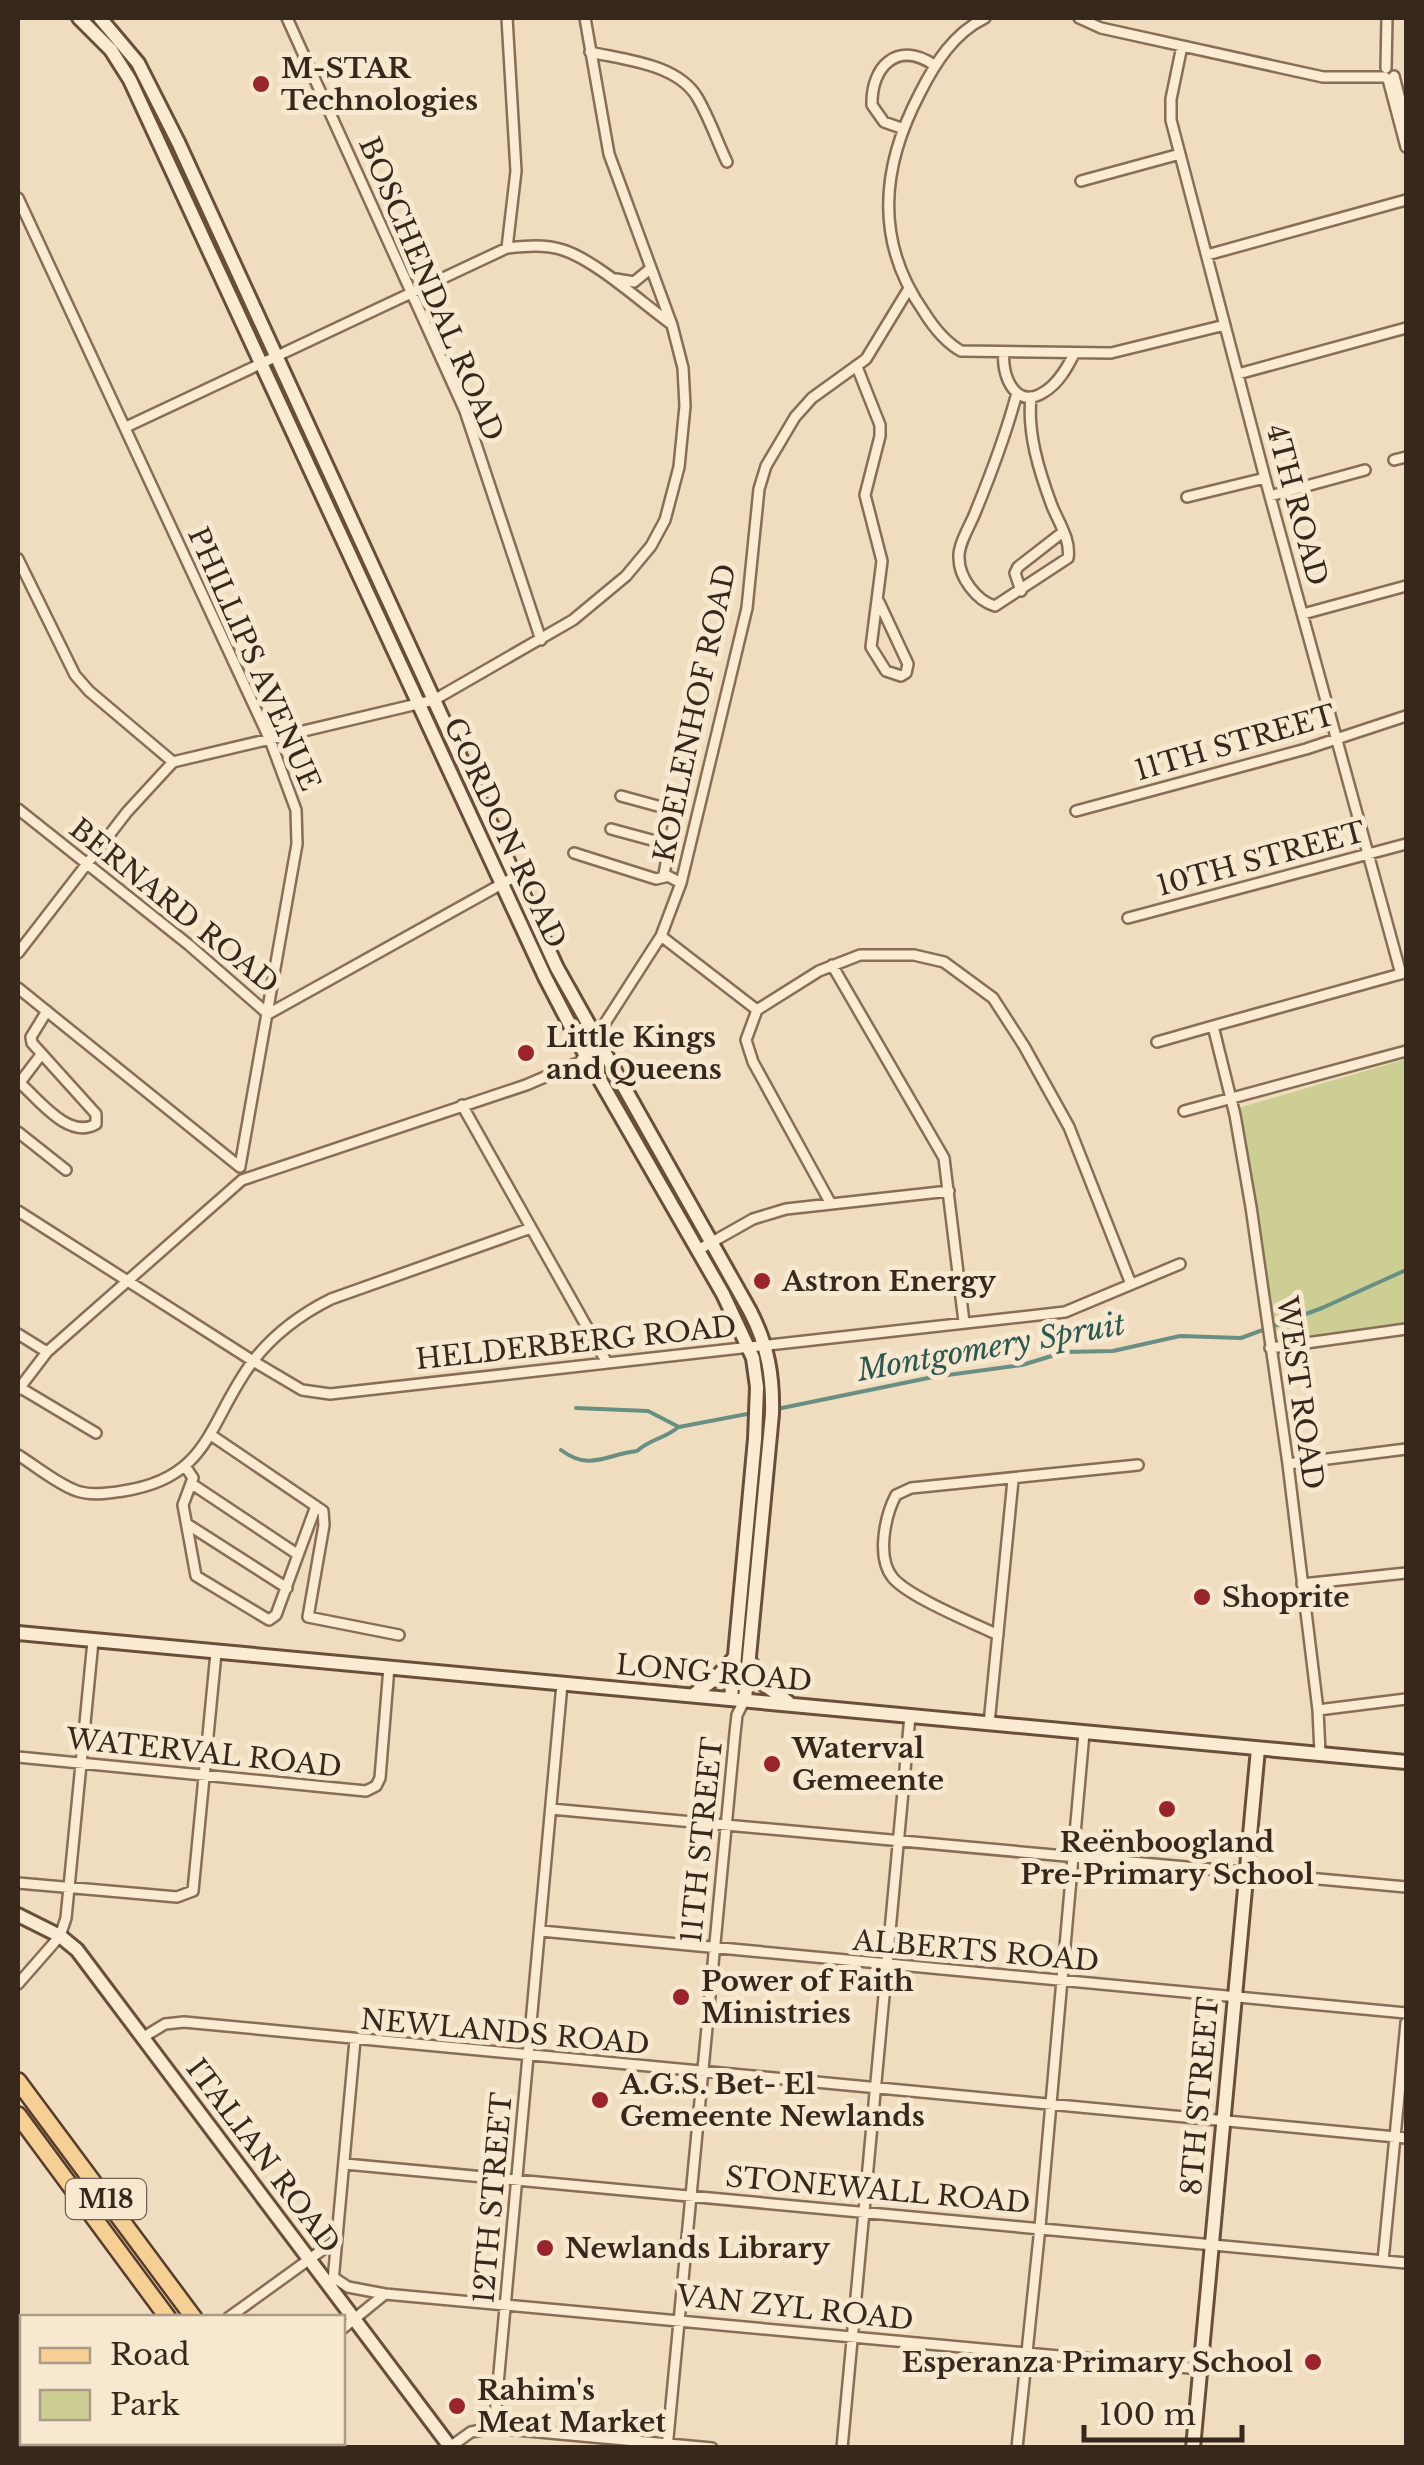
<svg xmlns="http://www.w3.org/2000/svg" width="1424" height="2465" font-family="'Libre Baskerville',serif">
	<rect width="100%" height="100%" fill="#f0ddbf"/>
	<path fill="#ccce93" d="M1406,1059V1327L1272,1344L1238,1108Z"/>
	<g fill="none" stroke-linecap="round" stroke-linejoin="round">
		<path stroke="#698f83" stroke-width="4" d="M576,1408L648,1411L679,1427L768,1410
			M777,1409L933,1377L1022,1365L1065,1352L1113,1351L1180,1336L1241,1338L1322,1308L1406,1270
			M561,1450C590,1472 607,1454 637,1451C650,1439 664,1439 677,1428"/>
		<g stroke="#896d57" stroke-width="14">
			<path id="street" d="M287,18L465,411L541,640
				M985,18C954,33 935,63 920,93C881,167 874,241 924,312C934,328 945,342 961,351L1111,353L1225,325
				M1079,18L1101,28L1323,77H1385
				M1182,46L1171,99V120L1265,478L1401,974
				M590,52C625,60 677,64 697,97C709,117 717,141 727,162
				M1386,68L1387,18
				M1394,76L1406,123
				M1388,79L1406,147
				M901,128L884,122L872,105C871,67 897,40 934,65
				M1081,181L1180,154
				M18,198L270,740L296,810L297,844L240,1166
				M507,248L516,171L507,18
				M1207,255L1406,200
				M616,279L634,282L650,269
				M1004,353C1001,375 1016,411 1044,392C1058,384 1067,368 1074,354
				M857,367L880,425V436L865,495L882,561L871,647L886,671L901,676L906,673L908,664L879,602
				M1238,374L1406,328
				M1017,393C1006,434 991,474 975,513C970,526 958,544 959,558C959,578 977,601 995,606L1068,558C1071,540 1059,523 1052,506C1039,471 1027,433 1031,397
				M126,427L507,248C526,246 545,244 563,250C595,260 641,302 670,323
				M1394,460L1406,457
				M1270,496L1365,470
				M1187,497L1265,478
				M18,559L75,675L89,691L173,762
				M1021,591L1015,573L1018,567L1063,532
				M1303,614L1406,586
				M621,796L676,811L664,874L681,883
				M18,809L189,945L268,1014L516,876
				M1076,811L1306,749L1406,716
				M611,829L670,845
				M574,853L656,879L665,877
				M1128,918L1406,844
				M661,936L757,1010
				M18,953L127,812L173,762L434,700L573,620L626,576L651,546L665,520L679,467L685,406L683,368L672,325L609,154L585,18
				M832,965L944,1158L964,1322
				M18,988L240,1167
				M1157,1042L1213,1026
				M20,1083C39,1100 69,1140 96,1124V1114L32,1043L31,1037L47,1011
				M18,1085L40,1056
				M462,1105L606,1361
				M1184,1111L1406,1051
				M18,1132L66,1170
				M831,1204L753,1062L746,1040L757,1010L819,971L860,955H914L944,962L993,998L1024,1046L1069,1127L1131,1284
				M18,1211L253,1361L302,1390L330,1394L1065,1312L1180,1264
				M698,1250L753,1219L786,1209L949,1191
				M18,1334L47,1352
				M1270,1348L1406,1329
				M19,1387L96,1433
				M18,1390L47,1352L242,1180L526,1085L580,1062L661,936L681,883L747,608L759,489L766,466L795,417L812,398L866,359L908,290
				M211,1435L323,1511L324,1525L308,1617L399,1635
				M18,1455C36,1466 57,1484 77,1491C91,1496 109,1493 123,1491C211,1478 208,1421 253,1361C274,1334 301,1314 331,1299L531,1228
				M1288,1464L1406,1449
				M185,1466L193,1478L183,1505L196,1576L269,1620L276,1615L316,1506
				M192,1484L297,1554
				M187,1524L287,1588
				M1302,1584L1406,1573
				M998,1635C973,1623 909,1597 893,1578C876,1558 885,1516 896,1495L911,1488L1138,1465
				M1318,1710L1406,1699
				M989,1724L1013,1480
				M1320,1753L1318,1710L1288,1464L1251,1207L1235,1115L1213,1026L1404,973
				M18,1757L366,1791L376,1786L380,1778L389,1667
				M551,1809L1406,1887
				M18,1883L177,1897L193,1891L216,1653
				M541,1931L1406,2013
				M18,1984L60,1936L66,1918L93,1641
				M142,2038L165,2024L184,2022L1406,2138
				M345,2164L1406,2263
				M1383,2261L1406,2023
				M333,2277L348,2287L385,2294L1200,2369
				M333,2281L355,2040
				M228,2318L336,2240
				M18,2324L22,2331
				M342,2329L385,2294
				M494,2428L562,1684
				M106,2442L110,2448
				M450,2447L471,2432L494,2428L712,2448
				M187,2448L194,2442
				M667,2448L735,1733L737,1715L745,1699
				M842,2448L910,1716
				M1017,2448L1040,2227L1084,1733"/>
		</g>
		<g stroke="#6a4e3a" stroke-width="18">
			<path id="secondary" d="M79,18L111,50L130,80L545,977L585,1054L723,1294L753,1358L757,1387L755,1439L731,1698
				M100,18L138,63L178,142L557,968L750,1311C768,1346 773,1376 772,1414L745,1699
				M18,1633L1406,1762
				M751,1663L761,1682L788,1702
				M693,1695L716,1678L735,1657
				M18,1915L60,1936L77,1950L451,2448
				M1193,2448L1258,1749"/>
		</g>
		<g stroke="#563c2b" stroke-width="20">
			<path id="primary" d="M18,2081L194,2318
				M18,2115L168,2318
				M262,2442L266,2448
				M290,2442L293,2448"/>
		</g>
		<use href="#street" stroke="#faebd2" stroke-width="9"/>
		<use href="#secondary" stroke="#faebd2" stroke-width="12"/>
		<use href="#primary" stroke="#f5cf94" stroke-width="15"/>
	</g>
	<g fill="#9a242e" stroke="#f7e8cf" stroke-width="4">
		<circle cx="261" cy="84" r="10"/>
		<circle cx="526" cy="1053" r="10"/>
		<circle cx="762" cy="1281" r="10"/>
		<circle cx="1202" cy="1597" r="10"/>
		<circle cx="772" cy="1764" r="10"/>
		<circle cx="1167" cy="1809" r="10"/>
		<circle cx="681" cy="1997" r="10"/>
		<circle cx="600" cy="2100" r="10"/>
		<circle cx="545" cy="2248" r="10"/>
		<circle cx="1313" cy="2362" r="10"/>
		<circle cx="457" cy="2406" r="10"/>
	</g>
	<g text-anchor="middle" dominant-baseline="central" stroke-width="10" stroke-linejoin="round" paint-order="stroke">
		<rect fill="#f7e8cf" stroke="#716152" stroke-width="2.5" x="66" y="2179" width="80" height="40" rx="8"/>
		<g font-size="25" font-weight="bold" fill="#38271c">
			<text x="106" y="2199">M18</text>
		</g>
		<g font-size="28" font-weight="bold" fill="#38271c" stroke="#f7e8cf" text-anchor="start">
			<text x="281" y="68">M-STAR<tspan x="281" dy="32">Technologies</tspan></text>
			<text x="546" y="1037">Little Kings<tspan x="546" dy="32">and Queens</tspan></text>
			<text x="782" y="1281">Astron Energy</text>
			<text x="1222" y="1597">Shoprite</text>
			<text x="792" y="1748">Waterval<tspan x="792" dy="32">Gemeente</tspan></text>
			<text x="1167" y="1842" text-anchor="middle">Reënboogland<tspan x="1167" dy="32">Pre-Primary School</tspan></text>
			<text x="701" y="1981">Power of Faith<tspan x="701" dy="32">Ministries</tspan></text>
			<text x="620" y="2084">A.G.S. Bet- El<tspan x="620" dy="32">Gemeente Newlands</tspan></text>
			<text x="565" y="2248">Newlands Library</text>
			<text x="1293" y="2362" text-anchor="end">Esperanza Primary School</text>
			<text x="477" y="2390">Rahim's<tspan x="477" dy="32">Meat Market</tspan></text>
		</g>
		<g font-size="28" fill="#38271c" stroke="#f7e8cf">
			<text transform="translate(431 289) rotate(67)">BOSCHENDAL ROAD</text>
			<text transform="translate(1297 505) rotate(75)">4TH ROAD</text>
			<text transform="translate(254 659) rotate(66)">PHILLIPS AVENUE</text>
			<text transform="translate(695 713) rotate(-78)">KOELENHOF ROAD</text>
			<text transform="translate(1235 743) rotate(-16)">11TH STREET</text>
			<text transform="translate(505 833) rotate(65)">GORDON ROAD</text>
			<text transform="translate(1261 859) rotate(-15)">10TH STREET</text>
			<text transform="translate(174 906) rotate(39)">BERNARD ROAD</text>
			<text transform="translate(576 1343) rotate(-6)">HELDERBERG ROAD</text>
			<text transform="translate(1300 1393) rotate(82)">WEST ROAD</text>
			<text transform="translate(714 1673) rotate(5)">LONG ROAD</text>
			<text transform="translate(204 1753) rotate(6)">WATERVAL ROAD</text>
			<text transform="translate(702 1840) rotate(-84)">11TH STREET</text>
			<text transform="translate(976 1951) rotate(5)">ALBERTS ROAD</text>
			<text transform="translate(505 2032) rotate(5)">NEWLANDS ROAD</text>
			<text transform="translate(1200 2096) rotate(-85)">8TH STREET</text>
			<text transform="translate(263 2156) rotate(53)">ITALIAN ROAD</text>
			<text transform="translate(878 2190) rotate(5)">STONEWALL ROAD</text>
			<text transform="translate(493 2198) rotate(-85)">12TH STREET</text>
			<text transform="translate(795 2308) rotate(6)">VAN ZYL ROAD</text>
		</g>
		<g font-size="30" font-style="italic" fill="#2a5852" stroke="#f7e8cf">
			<text transform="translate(991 1347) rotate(-10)">Montgomery Spruit</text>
		</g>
	</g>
	<rect width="1424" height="2465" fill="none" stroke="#38271c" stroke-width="40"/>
	<rect x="20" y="2315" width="325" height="130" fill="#f7e8cf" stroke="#ab9b87" stroke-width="2.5"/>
	<rect x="40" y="2348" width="50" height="15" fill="#f5cf94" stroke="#ab9b87" stroke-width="2.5"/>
	<text x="110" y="2365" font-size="30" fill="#38271c">Road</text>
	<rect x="40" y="2390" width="50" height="30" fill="#ccce93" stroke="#ab9b87" stroke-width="2.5"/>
	<text x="110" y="2415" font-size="30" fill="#38271c">Park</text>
	<path d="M1084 2425v15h158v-15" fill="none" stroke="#38271c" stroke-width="5"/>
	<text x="1099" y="2425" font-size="30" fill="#38271c" stroke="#f7e8cf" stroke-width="8" paint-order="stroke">100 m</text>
</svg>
